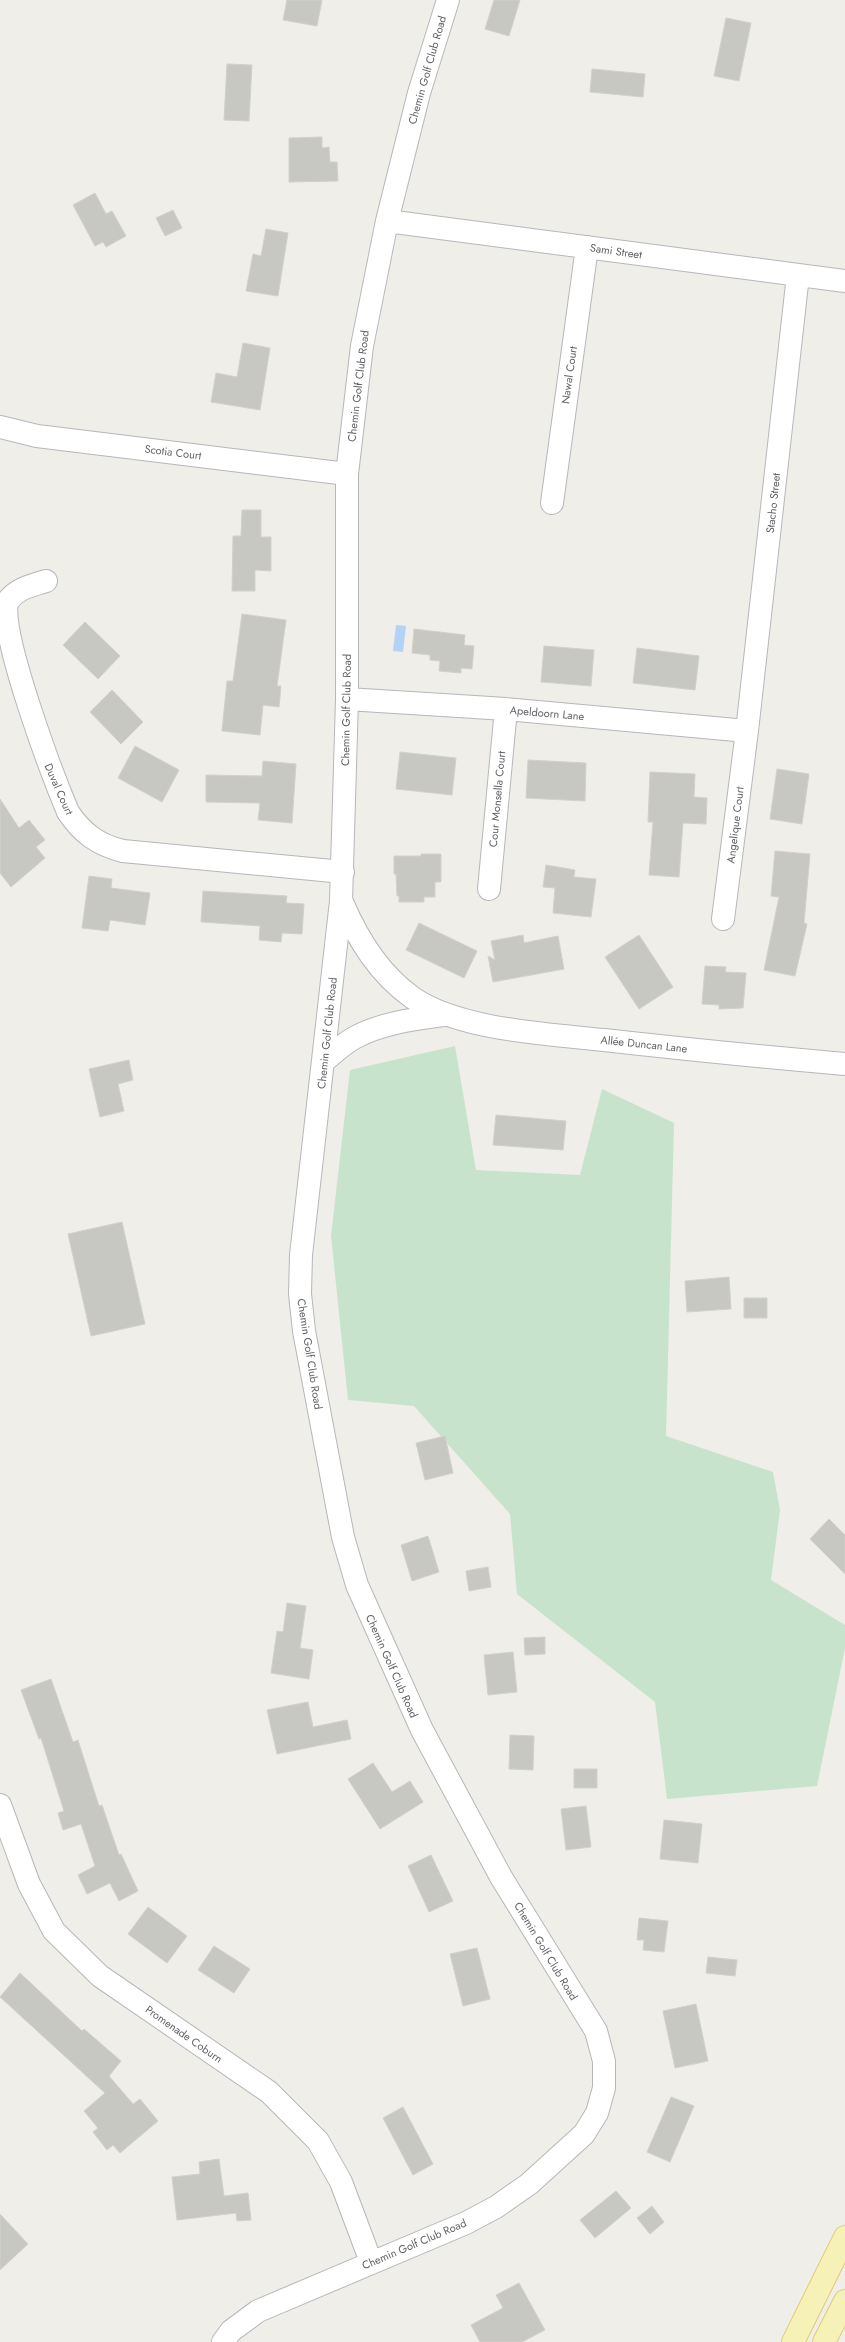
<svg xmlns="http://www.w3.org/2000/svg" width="845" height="2342" font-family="Jost,sans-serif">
	<rect width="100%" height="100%" fill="#efeee8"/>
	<path fill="#c8e3cb" d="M455,1046L476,1170L580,1175L602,1089L674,1123L666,1436L773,1472L780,1510L771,1580L845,1625V1648L817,1786L667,1799L655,1702L517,1594L510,1514L414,1406L348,1400L331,1236L350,1070Z"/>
	<path fill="#b3d2f5" d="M396,625L406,626L403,652L393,651Z"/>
	<path fill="#c8c8c3" stroke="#d3d1c7" d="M287,0H322L317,26L283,20Z
		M494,0H520L509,36L485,29Z
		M726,18L751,23L739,81L714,76Z
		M227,64L252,65L249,121L224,120Z
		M592,69L645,74L643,97L590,92Z
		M322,137V148L329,147L330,162H337L338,181L289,182V138Z
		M95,193L106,214L112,211L126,236L106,247L103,242L95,246L73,205Z
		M173,210L182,228L165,236L156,218Z
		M266,229L288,233L278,296L246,291L253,254L261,256Z
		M243,343L270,348L260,410L211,402L216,373L237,377Z
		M242,510H261V537H271V571L255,570V591H232L233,536H241Z
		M242,614L286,620L277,686H281L279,707L263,705L260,735L222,731L227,681H233Z
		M85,622L120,656L98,679L63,645Z
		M414,629L465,635L464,645L474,646L472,669L461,668V673L439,671L440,661L430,660V655L412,653Z
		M544,646L594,650L591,686L541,682Z
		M637,648L699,656L695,690L633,683Z
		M112,690L143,722L121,744L90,712Z
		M135,746L179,770L162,802L118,778Z
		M400,752L456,758L452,795L396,789Z
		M528,760L586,763L585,801L526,798Z
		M263,761L296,764L292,823L258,820L260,803L206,802V775L262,776Z
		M777,769L809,774L802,824L770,819Z
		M650,772L695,774L694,797L707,798L706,824L683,823L679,877L649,875L653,822H648Z
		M0,799L19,828L29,820L45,840L36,847L45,858L11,887L0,873Z
		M775,851L810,854L804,923L807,924L795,976L764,970L779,897L771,896Z
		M421,854H441V882H435V897H424V902H399V896H397L396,874H394V856H421Z
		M546,865L575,870L574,877L596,879L591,917L553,913L555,888L543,887Z
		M89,876L112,879L111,888L150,893L145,925L110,920L108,931L82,928Z
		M203,891L287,896L286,903L304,904L302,934L282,933L281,942L259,940L260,926L201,922Z
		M419,923L477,951L464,978L406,950Z
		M523,935L524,943L558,936L564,969L493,982L488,956L495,960L491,941Z
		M639,935L673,987L639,1009L605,957Z
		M705,966L726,967L725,972L746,973L743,1008L719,1009V1005L702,1004Z
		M129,1060L133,1080L118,1084L124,1111L100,1117L89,1069Z
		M496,1115L566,1121L563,1150L493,1145Z
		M122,1222L145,1324L91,1336L68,1234Z
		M729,1277L731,1309L687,1312L685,1281Z
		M744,1298H767V1318H744Z
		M445,1436L453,1473L425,1480L416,1443Z
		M829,1519L845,1535V1574L810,1539Z
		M428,1536L439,1572L412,1581L401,1545Z
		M488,1567L491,1587L469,1591L466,1571Z
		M287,1603L306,1606L300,1648L313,1650L309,1679L271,1673L277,1631L283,1632Z
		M545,1637V1654L525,1655L524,1638Z
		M513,1652L517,1692L488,1695L484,1655Z
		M51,1679L73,1742L78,1740L99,1806L102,1805L119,1855L121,1854L138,1891L119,1901L110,1883L87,1894L78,1875L95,1866L81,1824L63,1830L58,1813L64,1811L41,1738L39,1739L21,1690Z
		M308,1702L313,1727L347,1720L351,1739L277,1754L267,1710Z
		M510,1735L534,1736L533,1770L509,1769Z
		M373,1763L392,1792L410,1781L423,1802L380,1829L348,1779Z
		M574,1769H597V1788H574Z
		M586,1806L591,1847L566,1850L561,1809Z
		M664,1820L702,1824L698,1863L660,1859Z
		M431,1855L453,1901L429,1912L408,1866Z
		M148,1907L187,1936L167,1963L128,1934Z
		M639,1918L668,1921L664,1952L643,1950L644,1940H637Z
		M214,1946L250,1969L234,1993L198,1970Z
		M477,1948L490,1999L463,2006L450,1954Z
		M708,1957L737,1960L735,1976L706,1973Z
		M20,1973L82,2031L84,2029L121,2061L109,2076L133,2104L140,2099L158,2121L120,2153L113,2145L107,2150L93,2132L98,2128L84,2111L105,2093L0,1997Z
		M696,2004L708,2061L675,2068L663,2011Z
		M671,2097L694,2106L670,2162L647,2152Z
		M403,2107L433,2164L413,2175L383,2118Z
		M219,2159L224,2196L248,2193L251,2220L237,2221L236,2213L177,2220L172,2177L200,2174L199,2162Z
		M616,2191L631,2208L595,2238L580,2220Z
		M652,2206L664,2222L650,2234L637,2218Z
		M0,2214L28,2244L0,2270Z
		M519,2283L545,2330L522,2342H480L471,2325L503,2308L496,2295Z"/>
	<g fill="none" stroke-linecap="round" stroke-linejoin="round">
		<g stroke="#b5b7bb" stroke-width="24">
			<path id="minor" d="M387,221L845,281
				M0,427L37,436L347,474
				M552,503L587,247
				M46,581C31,586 17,588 7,602C0,636 52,774 68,812C82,833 98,845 123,851L343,872
				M347,699L506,709L747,731
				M489,889L506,709
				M342,902C358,940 379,974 413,998C460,1030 548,1034 604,1040C684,1049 765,1057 845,1064
				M723,919L747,731L798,275
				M324,1061C333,1054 343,1044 354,1038C381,1023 414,1019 444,1015
				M0,1805L29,1884L54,1931L100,1976L269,2092L318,2141L341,2182L371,2262
				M223,2342L231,2331L258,2311L466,2223L496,2207L529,2184L584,2134L597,2113L604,2088V2061L596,2031L501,1877L422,1730L357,1585L343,1537L304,1331L300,1294L301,1255L341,901L347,699V474L362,346L387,221L419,93L448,0"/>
		</g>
		<g stroke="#e1cb70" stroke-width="24">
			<path id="major" d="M793,2342L845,2237
				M824,2342L845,2301"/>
		</g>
		<use href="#minor" stroke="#fff" stroke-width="22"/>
		<use href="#major" stroke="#f5f1b7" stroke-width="22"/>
	</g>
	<g text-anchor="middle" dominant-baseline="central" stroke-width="4" stroke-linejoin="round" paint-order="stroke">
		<g font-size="11" fill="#5f6266" stroke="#fff">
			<text transform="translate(427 70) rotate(-74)">Chemin Golf Club Road</text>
			<text transform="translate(616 251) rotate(8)">Sami Street</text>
			<text transform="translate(569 375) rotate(-82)">Nawal Court</text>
			<text transform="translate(358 386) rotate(-83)">Chemin Golf Club Road</text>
			<text transform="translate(173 452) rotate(7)">Scotia Court</text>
			<text transform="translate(773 503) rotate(-84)">Stacho Street</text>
			<text transform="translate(346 710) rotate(-89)">Chemin Golf Club Road</text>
			<text transform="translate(547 713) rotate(5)">Apeldoorn Lane</text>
			<text transform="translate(59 789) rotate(66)">Duval Court</text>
			<text transform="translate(497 799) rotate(-85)">Cour Monsella Court</text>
			<text transform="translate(735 825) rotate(-83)">Angelique Court</text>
			<text transform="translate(327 1033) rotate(-84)">Chemin Golf Club Road</text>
			<text transform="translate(644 1044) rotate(6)">Allée Duncan Lane</text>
			<text transform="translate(310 1354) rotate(81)">Chemin Golf Club Road</text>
			<text transform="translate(392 1666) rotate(66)">Chemin Golf Club Road</text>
			<text transform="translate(546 1951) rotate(59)">Chemin Golf Club Road</text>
			<text transform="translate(184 2034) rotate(35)">Promenade Coburn</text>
			<text transform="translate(414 2244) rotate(-23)">Chemin Golf Club Road</text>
		</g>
	</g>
</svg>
